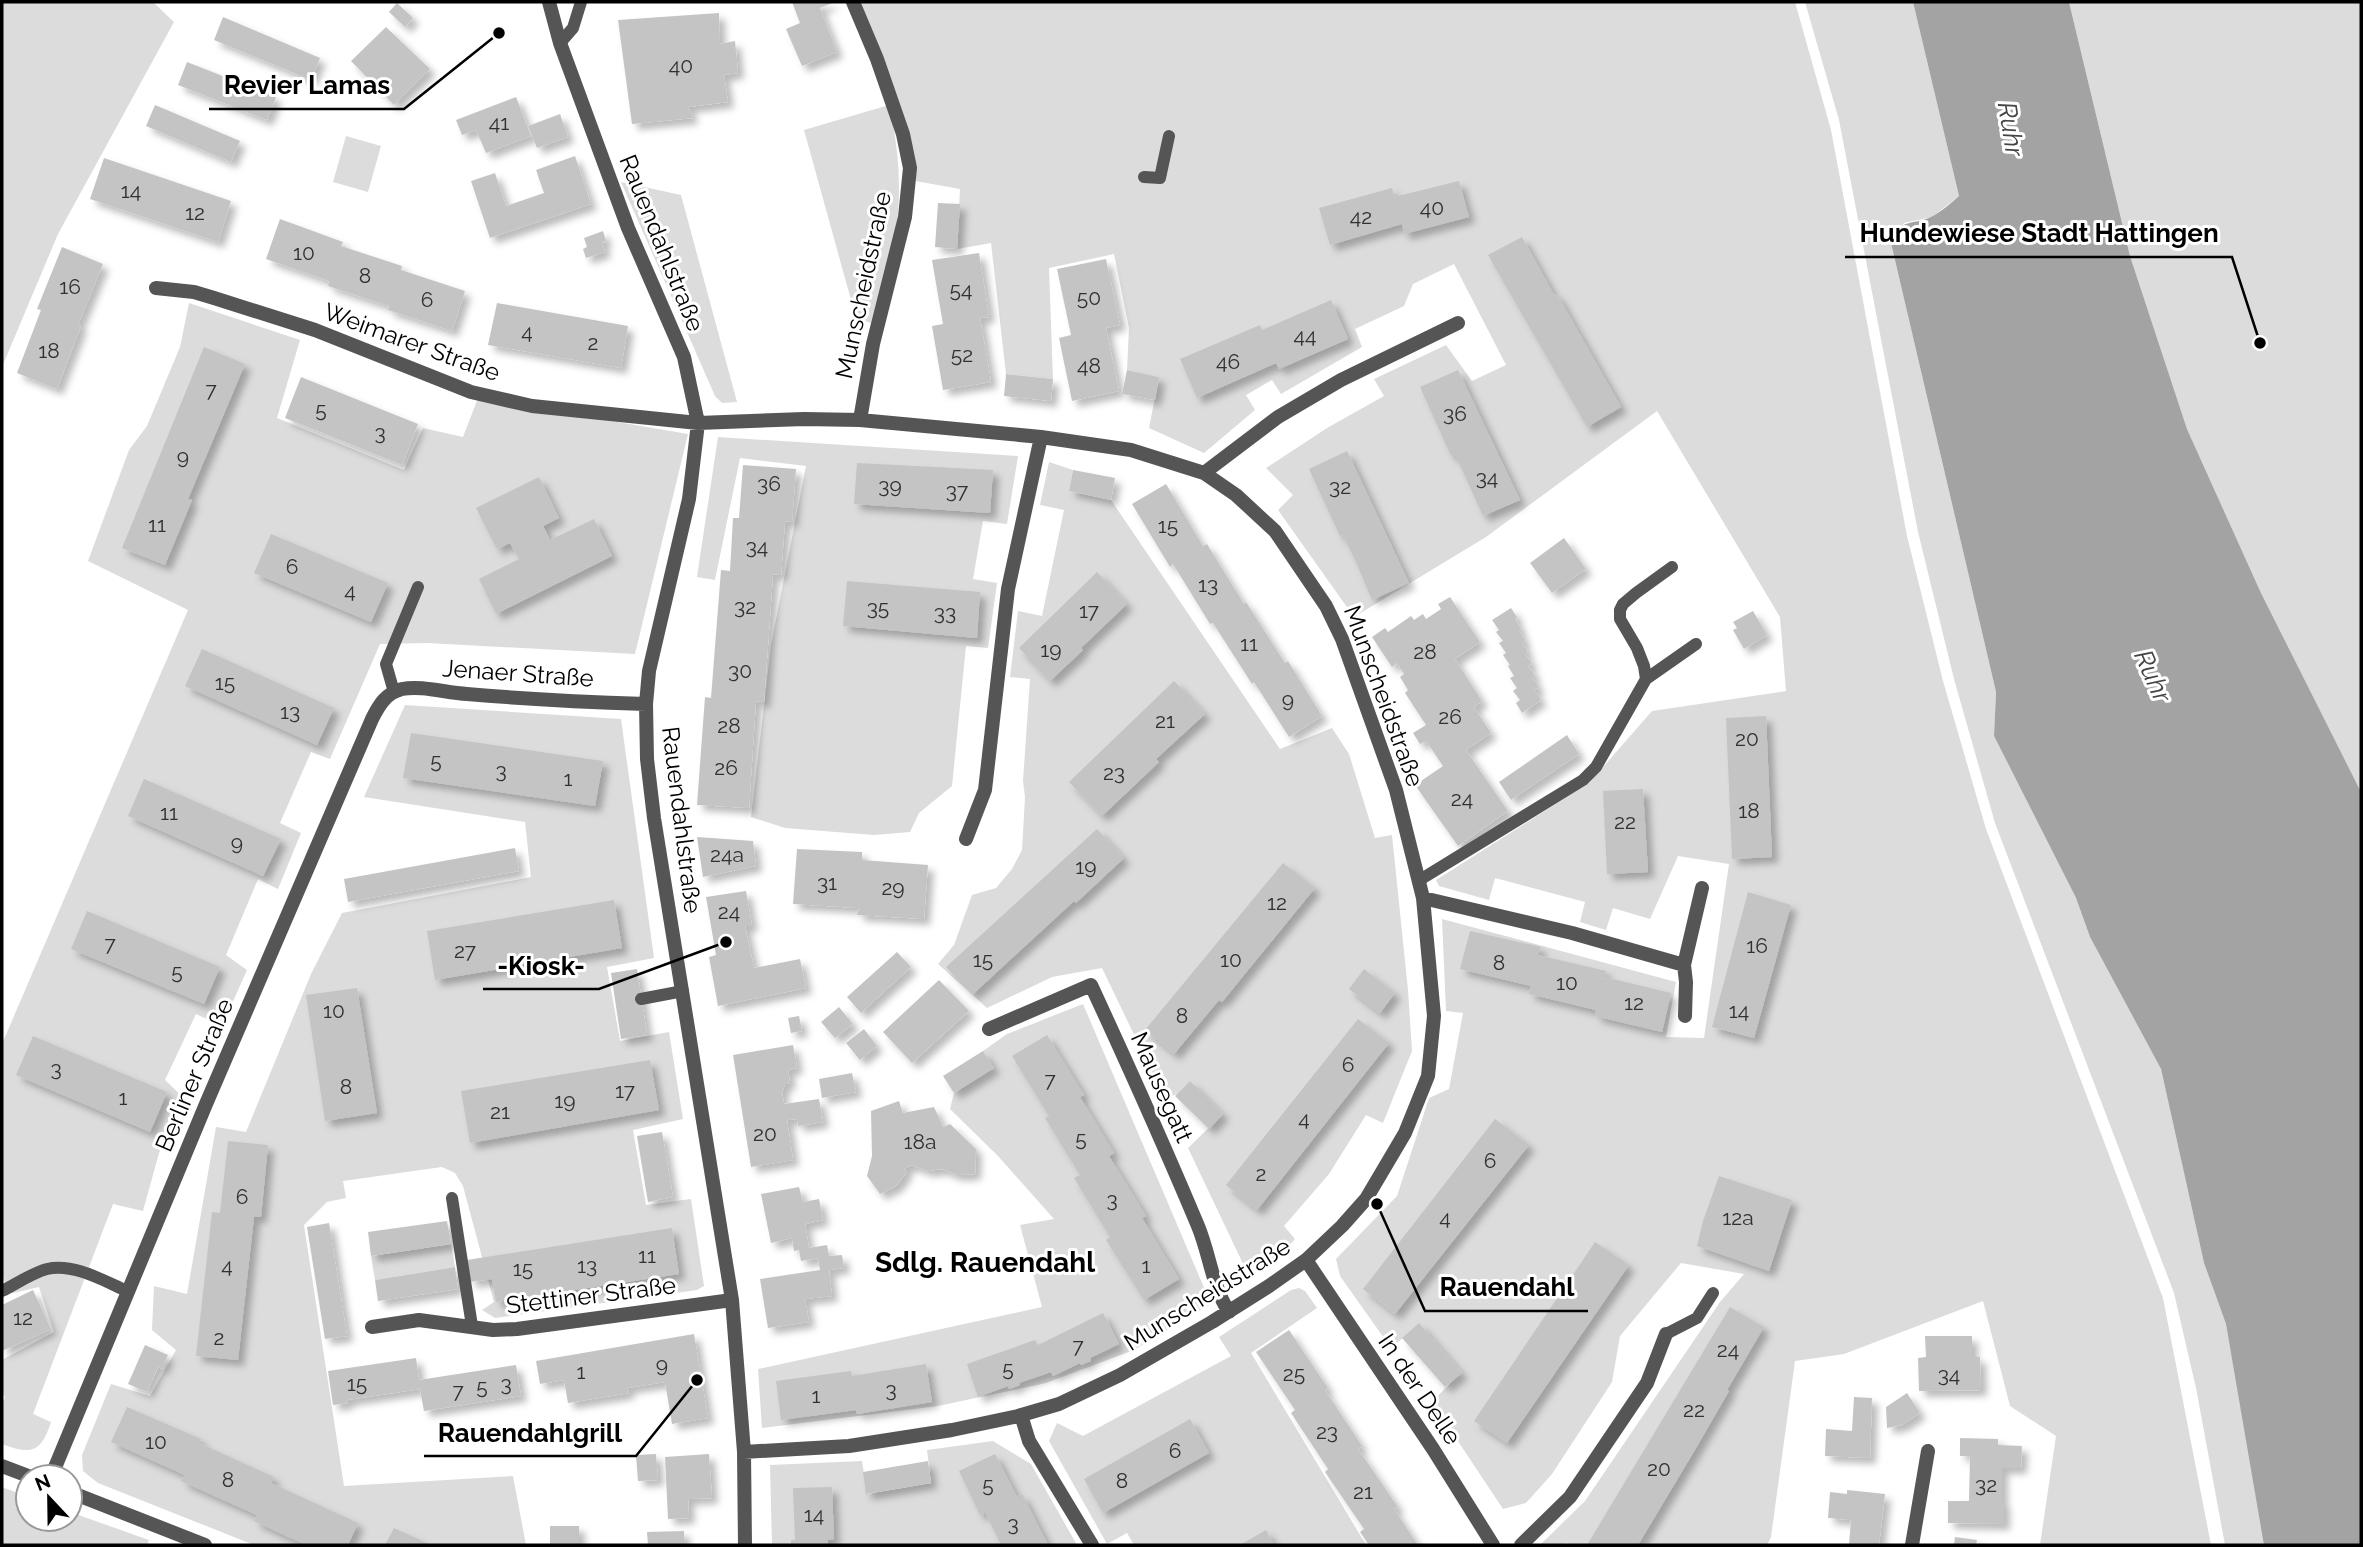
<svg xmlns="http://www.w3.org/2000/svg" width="2363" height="1547" font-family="Raleway,sans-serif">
	<defs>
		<filter id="shadow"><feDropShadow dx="6" dy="6" stdDeviation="3.5" flood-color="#0004"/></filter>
	</defs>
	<rect width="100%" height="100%" fill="#fff"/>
	<path fill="#dcdcdc" d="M2,2H153L174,22L58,234L2,367Z
		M853,2H1795L1831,130L1907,536L1943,681L1986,829L2163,1298L2211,1545H2040L2056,1436L2010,1406L1983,1301L1844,1354L1795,1361L1771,1537L1767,1545H1569L1566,1543L1562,1545H1540L1585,1501L1720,1302L1744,1274L1681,1263L1620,1336L1612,1382L1552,1474L1526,1503L1503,1509L1432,1402L1461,1372L1419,1324L1391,1348L1340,1276L1336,1259L1397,1196L1429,1098L1449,1089L1463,1013L1446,1011L1442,919L1676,982L1666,1037L1704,1038L1729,864L1678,856L1650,919L1613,908L1606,930L1580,922L1585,902L1495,878L1489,900L1439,886L1436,880L1589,783L1652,711L1786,691L1780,617L1657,411L1486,537L1354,617L1278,510L1293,495L1266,468L1327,428L1384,396L1374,379L1446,345L1472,381L1506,365L1454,264L1413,284L1404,306L1355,329L1362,347L1281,394L1272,380L1246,395L1255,410L1204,453L1149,428L1159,377L1127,370L1129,328L1114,254L1049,268L1053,379L1006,374L991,243L957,249L960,189L910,180L904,135Z
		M1805,2H1913L1959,196L1932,217L1904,223L1891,243L1996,692L1994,736L2076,898L2090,937L2161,1069L2204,1263L2226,1324L2267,1545H2225L2196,1388L2174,1293L1995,823L1954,679L1918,532L1839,120Z
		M2069,2H2361V792L2261,593L2187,429L2130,256Z
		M889,105C897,140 901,176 898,213C894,248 880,289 871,323L856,318L804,130Z
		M346,136L381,146L368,192L333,182Z
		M621,182L681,195L737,402L722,403L715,396Z
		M189,303L300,340L277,418L404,470L423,428L463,437L478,398L688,434L635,654L427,643L380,644L330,759L311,752L280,823L301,833L278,889L258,879L226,955L247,970L222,1026L196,1014L165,1080L186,1100L159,1153L143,1211L113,1204L33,1414L51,1422C41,1453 31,1455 2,1444V1403L5,1398L2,1388V1360L54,1332L39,1287L9,1294L2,1274V1044L188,610L88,561L129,450L147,426L180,347Z
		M718,437L1018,456L1007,524L983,521L973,579L997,583L988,648L966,646L952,786L919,813L910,832L874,835L785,828L751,817L771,645L806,466L740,458L715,580L697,577Z
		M1049,462L1073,470L1069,491L1111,500L1280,749L1332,728L1349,754L1375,838L1392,835L1408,990L1412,1051L1383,1123L1366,1115L1329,1174L1284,1226L1295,1239L1281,1255L1246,1270L1188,1148L1223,1114L1190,1082L1177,1094L1165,1099L1102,968L1052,977L987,1008L938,964L954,945L972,895L996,888L1012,869L1022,850L1025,797L1023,781L1030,679L1010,677L1018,611L1042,616L1064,510L1040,505Z
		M405,705L621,719L654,958L607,967L620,1041L669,1032L683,1119L633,1130L646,1205L691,1199L704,1286L697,1290L495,1318L482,1310L494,1302L463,1186L455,1173L442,1167L343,1181L346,1198L327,1202L304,1225L344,1486L513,1476L526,1545H254L98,1483L83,1471L82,1455L111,1384L150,1396L176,1350L152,1330L154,1286L187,1294L216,1127L246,1132L311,974L342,913L531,877L525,822L364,797Z
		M1083,1004L1211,1304L1134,1350L1046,1383L938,1406L762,1428L758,1369L1042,1307L1020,1225L1054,1219L998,1156L950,1109L954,1093L993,1068L983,1051L1007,1034Z
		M451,1244L455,1267L375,1280L371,1256Z
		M1299,1288L1305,1291L1317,1308L1251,1353L1366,1545H1134L1127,1533L1107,1544L1049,1441L1057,1423L1083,1436L1231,1356L1219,1337L1291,1290Z
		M993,1441L1031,1464L1077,1545H772L770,1465L862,1461L867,1494L931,1483L927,1450Z
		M2,1487L28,1497V1519H70V1512L149,1540L147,1545H2Z"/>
	<path fill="#a3a3a3" d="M1913,2H2069L2130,256L2187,429L2261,593L2361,792V1545H2264L2226,1324L2204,1263L2161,1069L2090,937L2076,898L1994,736L1996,692L1891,243C1900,217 1911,226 1931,217C1941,212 1951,203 1959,196Z"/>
	<path fill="#c4c4c4" filter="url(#shadow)" d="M792,2H835L820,8L837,52L802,66L786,29L800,23Z
		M397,3L413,18L405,27L389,12Z
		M719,13L720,44L735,41L738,73L724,75L728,102L688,107L693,118L632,124L618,20Z
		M223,17L320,58L311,80L214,40Z
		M386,27L430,69L394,105L351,61Z
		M187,62L276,97L267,120L178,85Z
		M516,97L531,136L486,153L476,130L462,135L456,120Z
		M155,105L240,141L231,162L146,126Z
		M560,114L568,137L537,148L528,126Z
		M575,156L591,204L490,238L471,181L495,173L506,206L544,193L536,170Z
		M104,158L231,201L218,242L90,199Z
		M1459,181L1469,217L1404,234L1402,224L1330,245L1319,208L1392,188L1394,197Z
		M938,203L960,204L957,249L935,247Z
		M280,219L343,242L341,246L402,266L401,270L465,291L452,331L388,310L389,306L328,286L329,281L266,259Z
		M603,231L606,241L602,242L605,252L586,258L583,249L587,247L584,238Z
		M1522,237L1554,295L1557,294L1621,407L1587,427L1488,255Z
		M62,247L103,264L78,325L81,326L57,389L17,373L41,310L37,309Z
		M979,253L989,317L980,318L991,382L943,390L932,326L943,324L932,260Z
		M1106,259L1120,325L1106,328L1119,391L1072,401L1059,338L1071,335L1057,269Z
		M1331,300L1348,339L1279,369L1276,363L1197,398L1180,359L1260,325L1262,330Z
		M497,303L628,326L621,368L488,345Z
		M204,347L245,364L188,499L192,500L165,565L122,548Z
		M1127,370L1159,377L1155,400L1122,394Z
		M1458,370L1520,500L1483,516L1455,454L1451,456L1420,387Z
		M1006,374L1053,379L1051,401L1004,396Z
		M301,377L418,424L402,465L285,418Z
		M1347,451L1409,583L1372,600L1356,562L1343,535L1340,536L1309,469Z
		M857,463L993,470L990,513L854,504Z
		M743,465L796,469L792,522L785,521L781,575L773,574L764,702L756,701L749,808L697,805L705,697L711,698L721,570L730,571L733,518H739Z
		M1073,470L1115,478L1111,500L1069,491Z
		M539,477L559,518L543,526L550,540L594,519L612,556L496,614L479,579L519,559L510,543L497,549L476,508Z
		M1166,484L1203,546L1207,544L1244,604L1246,602L1285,663L1288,661L1322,716L1289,737L1254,682L1252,684L1213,623L1210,624L1173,564L1170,567L1132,504Z
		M271,534L388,583L371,622L254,573Z
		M1564,538L1586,569L1552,593L1530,563Z
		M1097,572L1127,604L1081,648L1083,650L1050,681L1019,648Z
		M847,581L980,592L977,638L843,626Z
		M1450,597L1480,642L1455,659L1482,701L1474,707L1491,733L1466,750L1508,811L1458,846L1415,785L1443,766L1426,741L1420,744L1413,733L1426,725L1405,693L1408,690L1400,677L1404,674L1397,663L1392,667L1372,637L1385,628L1388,632L1411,616L1414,620L1423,614L1426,619L1441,609L1438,604Z
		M1511,608L1517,617L1515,619L1521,629L1519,631L1525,640L1522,643L1528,652L1525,654L1532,663L1528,666L1535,675L1532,678L1539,687L1534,690L1541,700L1522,713L1516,703L1520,700L1513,691L1517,688L1510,678L1514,676L1508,666L1510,665L1503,655L1506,653L1499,643L1503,641L1496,632L1499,630L1492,620Z
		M1753,611L1767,635L1744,649L1733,630L1737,628L1733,622Z
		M202,649L334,708L317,745L185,686Z
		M1174,681L1205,714L1156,759L1159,762L1102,816L1069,782Z
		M1766,716L1772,857L1732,859L1726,718Z
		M411,733L603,761L595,806L403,778Z
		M1567,735L1579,754L1511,800L1499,782Z
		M144,779L281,839L263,876L128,816Z
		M1643,789L1648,872L1607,874L1603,791Z
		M1097,829L1124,858L1076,903L1074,901L972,995L946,967Z
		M697,837L753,841L756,866L703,877Z
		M515,848L519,871L348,902L344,879Z
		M797,849L862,852V860L928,865L924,919L857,915L859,908L793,904Z
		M1283,863L1315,888L1222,1002L1219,1000L1174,1054L1145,1030Z
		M746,891L752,926H745L754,968L800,959L806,988L718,1006L709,957L716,955L706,897Z
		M1748,892L1791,905L1754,1038L1712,1027Z
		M614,900L622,948L435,980L427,931Z
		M87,911L220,967L204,1004L71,949Z
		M1470,931L1541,947L1538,955L1606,971L1604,977L1671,993L1662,1032L1595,1016L1596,1010L1529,994L1531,986L1460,969Z
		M897,952L911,967L861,1013L847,997Z
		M637,969L647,1035L621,1039L611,973Z
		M1364,969L1395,993L1380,1013L1349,989Z
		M939,980L969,1011L912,1063L883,1032Z
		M357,988L377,1113L325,1121L306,995Z
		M839,1007L853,1024L835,1038L821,1022Z
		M799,1016L802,1031L791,1033L788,1018Z
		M1358,1019L1389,1043L1257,1210L1226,1185Z
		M864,1029L877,1046L860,1060L846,1043Z
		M1047,1035L1084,1095L1080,1097L1114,1153L1109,1156L1146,1216L1142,1218L1179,1279L1144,1300L1106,1240L1110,1237L1074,1178L1080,1175L1045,1118L1049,1116L1012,1056Z
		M33,1036L167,1092L150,1132L16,1075Z
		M793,1045L797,1068L788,1070L790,1083L785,1084L782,1093L784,1104L819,1099L823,1122L798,1126L797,1119L787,1120L793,1160L751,1167L733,1055Z
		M983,1051L994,1068L954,1093L943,1076Z
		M650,1060L659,1110L470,1143L461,1091Z
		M852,1073L856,1092L822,1098L819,1079Z
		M1190,1081L1223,1114L1209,1129L1175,1096Z
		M899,1101L903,1113L934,1107L943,1127L950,1124L976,1149L975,1174L957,1175L942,1169L928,1171L911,1165L904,1169L907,1172L896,1186L880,1194L867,1176L872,1156L871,1111Z
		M1495,1119L1529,1145L1395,1314L1363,1289Z
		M662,1132L673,1197L648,1202L637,1136Z
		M228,1141L268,1145L261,1217H254L238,1360L196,1356L212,1212L220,1213Z
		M1719,1176L1792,1200L1769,1271L1697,1246L1703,1221Z
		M799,1187L803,1202L819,1199L823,1220L805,1224L809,1248L827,1245L829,1256L842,1255L844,1268L829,1270L832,1296L805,1299L809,1322L768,1328L760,1279L820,1270L818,1258L801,1261L799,1250L794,1251L792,1238L771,1243L761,1194Z
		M447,1221L451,1244L371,1256L368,1232Z
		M329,1223L347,1336L325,1339L307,1227Z
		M672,1228L679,1274L496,1302L492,1279L470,1282L467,1260Z
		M1595,1242L1629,1265L1507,1443L1474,1421Z
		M455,1267L458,1289L378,1301L375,1280Z
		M33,1290L51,1329L2,1351V1305Z
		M1730,1307L1764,1327L1727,1390L1729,1391L1696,1448L1638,1545H1587Z
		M1103,1313L1119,1344L1090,1358L1091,1361L1081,1365L1080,1363L1053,1376L1051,1372L1019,1383L1020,1385L1009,1389L1008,1386L978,1397L967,1364L1035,1340L1038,1345Z
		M1419,1323L1462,1373L1445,1387L1402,1338Z
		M1289,1330L1328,1388L1325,1390L1362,1446L1358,1449L1398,1507L1394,1509L1418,1545H1369L1360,1532L1364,1529L1325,1472L1328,1469L1291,1413L1295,1410L1256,1352Z
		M694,1334L708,1418L672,1424L665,1382L627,1388L629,1393L568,1403L564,1380L540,1384L536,1361Z
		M1925,1336H1972V1357H1980L1981,1390L1919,1391L1918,1358L1926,1357Z
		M145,1345L168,1355L162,1369L158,1367L147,1392L128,1384Z
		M416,1358L419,1380L516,1365L521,1396L424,1411L420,1389L347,1400L348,1403L333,1405L328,1371Z
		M926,1364L932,1402L857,1414L856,1410L781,1420L776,1381L851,1371L852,1376Z
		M1907,1393L1920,1413L1902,1425L1887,1428L1886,1407Z
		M1854,1397L1872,1398L1870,1458L1825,1456L1826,1429L1852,1431Z
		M127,1407L201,1439L199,1443L274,1477L271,1483L358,1523L348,1545H306L254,1521L257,1515L181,1481L185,1475L111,1442Z
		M1190,1419L1209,1453L1103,1513L1084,1479Z
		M1960,1438L1998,1439V1445L2022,1446L2021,1468H2002V1502H2004V1524L1948,1523V1501H1969L1970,1456H1960Z
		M656,1454L658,1480L638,1481L636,1455Z
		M709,1454L712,1498L688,1499L689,1518L668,1519L665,1457Z
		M995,1454L1017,1497L1022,1494L1048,1545H1001L985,1512L980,1515L959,1471Z
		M928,1461L931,1483L866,1494L863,1472Z
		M832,1487L834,1539L828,1540V1545H791V1540H795L793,1488Z
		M1847,1490L1885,1494L1879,1545H1849L1851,1520L1828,1518L1830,1492L1847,1494Z
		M550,1526H579V1545H550Z
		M394,1528L431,1545H385Z
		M1266,1530L1274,1545H1240Z
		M684,1531V1545H648L647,1532Z
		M1955,1537L1977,1540L1976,1545H1954Z"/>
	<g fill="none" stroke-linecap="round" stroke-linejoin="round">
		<path stroke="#555" stroke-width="12" d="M560,43L573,28L581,2
			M1144,177L1160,178L1169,136
			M1646,679L1644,666L1637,648L1620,619V610L1623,604L1636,593L1672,567
			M394,692L386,664L418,587
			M1418,881L1583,780L1596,767L1646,679L1696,644
			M641,999L683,991
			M452,1198L472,1326
			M2,1291C16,1284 32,1273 47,1269C74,1263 104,1281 127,1291
			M1666,1334L1697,1318L1713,1293"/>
		<path stroke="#555" stroke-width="14" d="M549,2L560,43L628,228L684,357L698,423L689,499L649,671L646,704L647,759L654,818L732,1300L744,1452L745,1545
			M853,2L877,59L903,134L910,168L905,217L873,344L860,420
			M156,288L194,292L214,298L315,330L471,392L532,406L698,423L804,419L860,420L1041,437L1131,450L1204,473L1236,495L1275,531L1326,606L1342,639L1396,790L1423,898L1434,1016L1428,1076L1405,1133L1366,1199L1342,1226L1306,1260L1269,1286L1212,1322L1120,1375L1059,1404L1018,1416L952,1430L849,1446L744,1452
			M1204,473L1278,417L1341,380L1458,323
			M966,839L985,790L1008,589L1041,437
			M1423,898L1572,933L1684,965L1686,982L1685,1016
			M1684,965L1702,888
			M989,1029L1091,985C1128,1065 1164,1145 1198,1226C1210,1255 1212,1286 1229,1312
			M1306,1260L1433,1449L1493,1545
			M372,1327L419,1320L493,1330L517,1329L732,1300
			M1021,1415L1029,1441L1092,1545
			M2,1466L31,1477
			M51,1477L206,1104L372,719C379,705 386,693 402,689C422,685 446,693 467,694C526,699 586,702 646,704
			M70,1492L205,1545
			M1521,1545L1570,1497L1647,1383L1666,1334
			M1912,1545L1928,1451"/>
	</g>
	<g text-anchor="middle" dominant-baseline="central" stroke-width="6" stroke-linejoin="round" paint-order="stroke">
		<g font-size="21" fill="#313131">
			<text x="681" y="65">40</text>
			<text x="499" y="122">41</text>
			<text x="131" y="190">14</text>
			<text x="1432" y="207">40</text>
			<text x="195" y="212">12</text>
			<text x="1361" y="216">42</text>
			<text x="304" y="252">10</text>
			<text x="365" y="275">8</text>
			<text x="70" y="286">16</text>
			<text x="961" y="289">54</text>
			<text x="1089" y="297">50</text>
			<text x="427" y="299">6</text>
			<text x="527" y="331">4</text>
			<text x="1305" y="335">44</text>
			<text x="593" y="342">2</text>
			<text x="49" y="350">18</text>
			<text x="962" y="354">52</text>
			<text x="1228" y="361">46</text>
			<text x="1089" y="365">48</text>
			<text x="211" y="389">7</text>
			<text x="321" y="409">5</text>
			<text x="1455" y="413">36</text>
			<text x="380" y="432">3</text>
			<text x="183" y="456">9</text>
			<text x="1487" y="477">34</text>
			<text x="769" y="483">36</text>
			<text x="890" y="485">39</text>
			<text x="1340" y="486">32</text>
			<text x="957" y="490">37</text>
			<text x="157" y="524">11</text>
			<text x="1168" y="525">15</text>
			<text x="757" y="546">34</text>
			<text x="292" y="566">6</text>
			<text x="1208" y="584">13</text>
			<text x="350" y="590">4</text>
			<text x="745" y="606">32</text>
			<text x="878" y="607">35</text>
			<text x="1089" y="610">17</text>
			<text x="945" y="612">33</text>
			<text x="1249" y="643">11</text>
			<text x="1051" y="649">19</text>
			<text x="1425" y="651">28</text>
			<text x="740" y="670">30</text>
			<text x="225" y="682">15</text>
			<text x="1288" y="699">9</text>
			<text x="290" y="711">13</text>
			<text x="1450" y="716">26</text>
			<text x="1165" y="720">21</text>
			<text x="729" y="725">28</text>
			<text x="1747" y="738">20</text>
			<text x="436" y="760">5</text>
			<text x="726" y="767">26</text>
			<text x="501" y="770">3</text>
			<text x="1114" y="772">23</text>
			<text x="568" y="778">1</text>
			<text x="1462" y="798">24</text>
			<text x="1749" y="810">18</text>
			<text x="169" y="812">11</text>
			<text x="1625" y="821">22</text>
			<text x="237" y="842">9</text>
			<text x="727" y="854">24a</text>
			<text x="1086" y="866">19</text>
			<text x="827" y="882">31</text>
			<text x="893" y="887">29</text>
			<text x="1277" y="902">12</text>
			<text x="729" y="911">24</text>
			<text x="110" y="943">7</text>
			<text x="1757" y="945">16</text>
			<text x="465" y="950">27</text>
			<text x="983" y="959">15</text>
			<text x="1231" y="959">10</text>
			<text x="1499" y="962">8</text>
			<text x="177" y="971">5</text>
			<text x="1567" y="982">10</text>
			<text x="1634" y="1002">12</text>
			<text x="334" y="1010">10</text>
			<text x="1739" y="1010">14</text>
			<text x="1182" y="1015">8</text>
			<text x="1348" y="1064">6</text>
			<text x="56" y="1068">3</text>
			<text x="1050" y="1079">7</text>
			<text x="346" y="1086">8</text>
			<text x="625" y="1090">17</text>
			<text x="123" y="1097">1</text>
			<text x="565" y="1100">19</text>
			<text x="500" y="1111">21</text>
			<text x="1304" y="1118">4</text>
			<text x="765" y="1133">20</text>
			<text x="1081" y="1138">5</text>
			<text x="920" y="1141">18a</text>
			<text x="1490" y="1160">6</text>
			<text x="1261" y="1173">2</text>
			<text x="242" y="1196">6</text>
			<text x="1112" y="1199">3</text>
			<text x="1445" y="1217">4</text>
			<text x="1738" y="1217">12a</text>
			<text x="647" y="1255">11</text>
			<text x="227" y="1265">4</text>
			<text x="587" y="1265">13</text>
			<text x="1146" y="1265">1</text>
			<text x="523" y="1268">15</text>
			<text x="23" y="1317">12</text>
			<text x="219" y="1337">2</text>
			<text x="1078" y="1345">7</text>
			<text x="1728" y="1349">24</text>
			<text x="662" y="1364">9</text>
			<text x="1008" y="1368">5</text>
			<text x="581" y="1371">1</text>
			<text x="1294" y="1373">25</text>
			<text x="1949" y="1374">34</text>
			<text x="357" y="1383">15</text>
			<text x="506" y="1383">3</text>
			<text x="482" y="1386">5</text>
			<text x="891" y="1389">3</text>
			<text x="458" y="1390">7</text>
			<text x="816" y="1395">1</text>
			<text x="1694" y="1409">22</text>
			<text x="1327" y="1431">23</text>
			<text x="156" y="1441">10</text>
			<text x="1175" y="1450">6</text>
			<text x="1659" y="1468">20</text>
			<text x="228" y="1479">8</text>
			<text x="1122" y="1480">8</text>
			<text x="988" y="1484">5</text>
			<text x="1986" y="1484">32</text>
			<text x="1363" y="1491">21</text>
			<text x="814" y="1514">14</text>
			<text x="1013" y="1523">3</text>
		</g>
		<g font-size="24" fill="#000" stroke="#fff">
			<text transform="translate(662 243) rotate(68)">Rauendahlstraße</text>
			<text transform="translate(863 285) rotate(-78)">Munscheidstraße</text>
			<text transform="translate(412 342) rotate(20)">Weimarer Straße</text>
			<text transform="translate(518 673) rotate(4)">Jenaer Straße</text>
			<text transform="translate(1384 696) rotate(70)">Munscheidstraße</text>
			<text transform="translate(682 820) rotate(83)">Rauendahlstraße</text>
			<text transform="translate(194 1075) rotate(-67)">Berliner Straße</text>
			<text transform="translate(1162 1087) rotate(66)">Mausegatt</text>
			<text transform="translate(1207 1294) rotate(-32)">Munscheidstraße</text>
			<text transform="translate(591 1295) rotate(-7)">Stettiner Straße</text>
			<text transform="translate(1420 1389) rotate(56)">In der Delle</text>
		</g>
		<g font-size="26" font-style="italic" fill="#444" stroke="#fff">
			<text transform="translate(2011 129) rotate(81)">Ruhr</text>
			<text transform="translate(2153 676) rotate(66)">Ruhr</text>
		</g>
		<g font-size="28" font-weight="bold" fill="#000" stroke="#fff">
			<text x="985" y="1262">Sdlg. Rauendahl</text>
		</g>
	</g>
	<path fill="none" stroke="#000" stroke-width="2.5" d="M499 33L404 109H209M2260 343L2232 257H1845M726 942L599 989H483M1377 1204L1425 1311H1588M697 1380L636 1456H424"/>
	<g fill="#000" stroke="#fff" stroke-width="2.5">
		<circle cx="499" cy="33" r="7"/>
		<circle cx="2260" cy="343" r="7"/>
		<circle cx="726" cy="942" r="7"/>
		<circle cx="1377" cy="1204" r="7"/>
		<circle cx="697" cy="1380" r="7"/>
	</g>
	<g font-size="26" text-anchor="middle" font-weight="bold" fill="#000" stroke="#fff" stroke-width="6" stroke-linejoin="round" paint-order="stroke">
		<text x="307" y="94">Revier Lamas</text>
		<text x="2039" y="242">Hundewiese Stadt Hattingen</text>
		<text x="541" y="975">-Kiosk-</text>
		<text x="1507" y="1296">Rauendahl</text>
		<text x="530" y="1442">Rauendahlgrill</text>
	</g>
	<rect width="2363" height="1547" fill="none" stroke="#000000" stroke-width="7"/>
	<g transform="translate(49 1498) rotate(338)"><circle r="33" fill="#ffffff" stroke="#999999" stroke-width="2"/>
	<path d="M0-5L12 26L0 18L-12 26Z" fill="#000000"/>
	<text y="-10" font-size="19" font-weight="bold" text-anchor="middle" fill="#000000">N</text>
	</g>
</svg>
